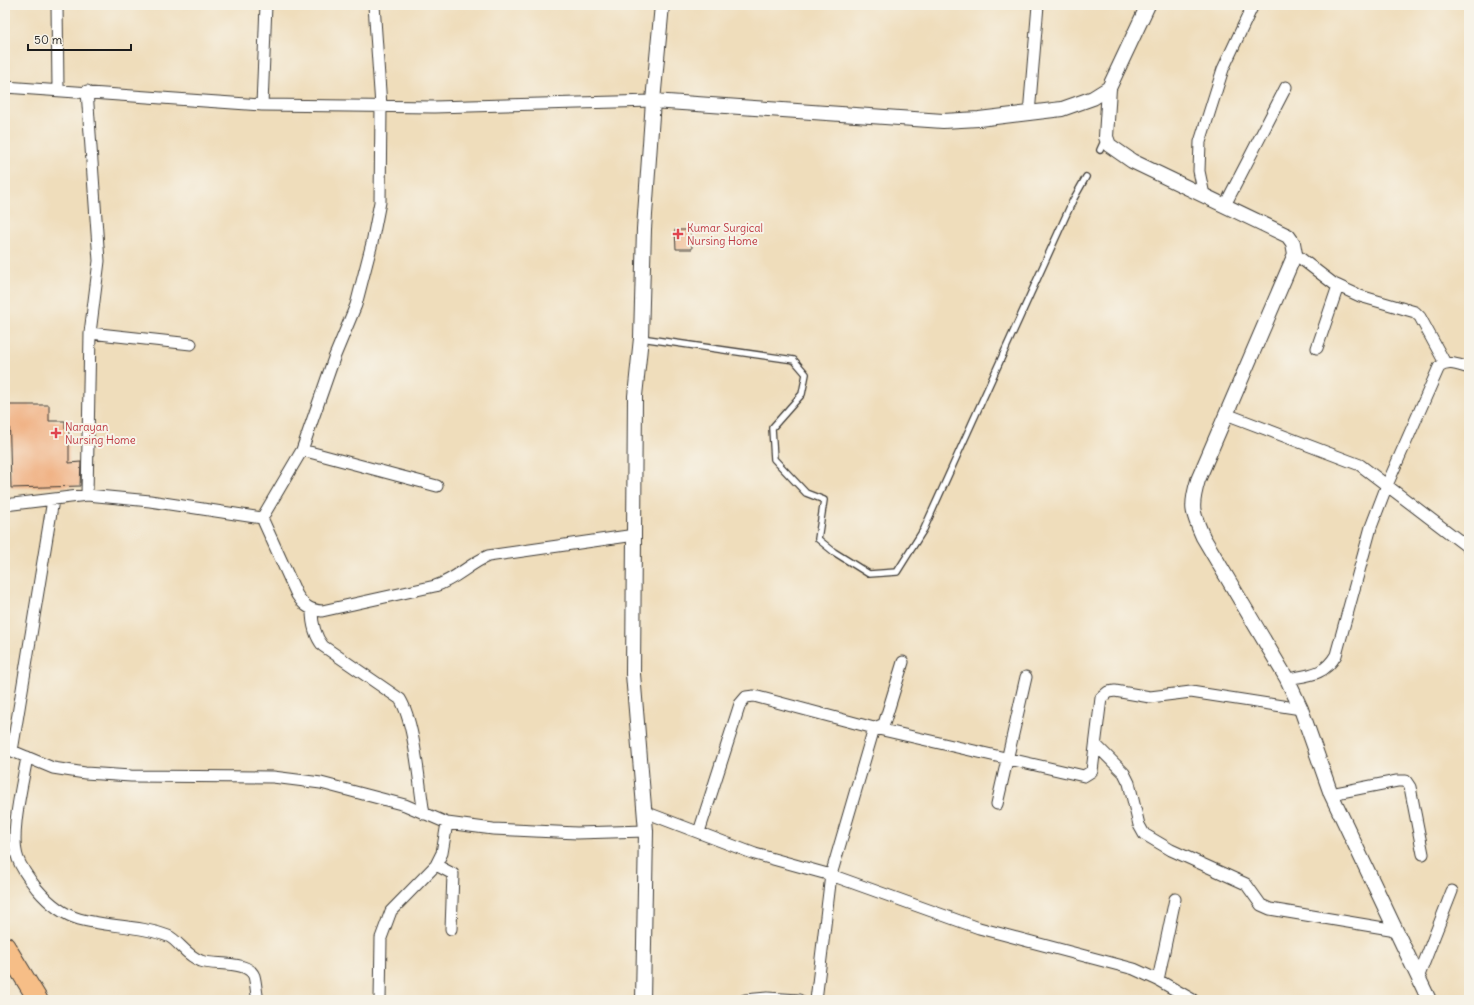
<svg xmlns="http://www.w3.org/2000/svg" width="1474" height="1005" font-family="Delius,sans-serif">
	<rect width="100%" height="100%" fill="#f7f3e8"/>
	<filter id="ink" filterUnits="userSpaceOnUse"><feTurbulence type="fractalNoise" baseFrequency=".025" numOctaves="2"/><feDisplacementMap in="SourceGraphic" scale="8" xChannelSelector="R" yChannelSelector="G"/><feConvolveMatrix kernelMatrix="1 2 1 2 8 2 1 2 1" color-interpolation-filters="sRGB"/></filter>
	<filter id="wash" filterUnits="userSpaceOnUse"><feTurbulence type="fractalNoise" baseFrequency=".012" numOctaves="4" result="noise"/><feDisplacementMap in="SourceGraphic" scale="16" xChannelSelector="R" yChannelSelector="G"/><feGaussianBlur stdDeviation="0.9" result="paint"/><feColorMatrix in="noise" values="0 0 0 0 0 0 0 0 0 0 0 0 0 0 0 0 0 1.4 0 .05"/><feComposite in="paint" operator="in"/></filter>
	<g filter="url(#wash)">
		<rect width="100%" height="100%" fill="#efddbb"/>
		<g id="blocks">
			<path fill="#f0b082" d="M675,230H691L692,249H676Z
				M9,405H49V421H65V429H69V463L81,462L80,486L11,488Z"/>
		</g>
	</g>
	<g filter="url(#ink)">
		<use href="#blocks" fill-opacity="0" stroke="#3c3934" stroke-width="1"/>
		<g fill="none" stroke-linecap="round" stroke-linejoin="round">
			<g stroke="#3c3934" stroke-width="8">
				<path id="service" d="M1100,150L1105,139
					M641,338L794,360L806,374L802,394L772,428L774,459L806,493L824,500L818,539L834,552L869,574L897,572L924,529L1073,200L1086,177"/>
			</g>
			<g stroke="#3c3934" stroke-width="13">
				<path id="minor" d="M57,5L58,89
					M374,5L381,106L380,202L372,243L356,305L334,358L302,450L262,518L297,595C304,606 310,610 322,611L435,586C455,580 469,564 488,556L635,535
					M5,87L262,105L434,107L653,101
					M87,91L99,261L90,333L87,495
					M262,105L266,5
					M1029,114L1038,5
					M1204,195L1199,171L1200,142L1223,69L1253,5
					M1225,205L1286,87
					M1295,254L1334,284L1360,296L1415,312L1420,317L1445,363
					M90,333L191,344
					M1317,348L1338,286
					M1226,414L1360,465L1469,548
					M302,450L437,486
					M5,505L87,495L150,501L262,518
					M312,610C312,623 314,635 323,646L400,699C415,723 419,785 424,814
					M1287,679C1308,675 1324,676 1336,655L1371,527L1387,485L1439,367C1449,360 1458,365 1469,368
					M1096,745L1124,773L1129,783L1139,825L1144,834L1171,850L1246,884L1261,905L1270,909L1396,930
					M5,748L53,768L85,773L131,776L273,777L321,783L405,805L447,823L493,829L577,833L646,831
					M12,751L53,500
					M27,757C23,782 9,836 18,859C22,870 30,880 37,889C48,902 62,914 79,919C108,927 139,925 168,936C178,940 186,956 201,961C214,966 248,960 254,976C256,983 256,992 258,1000
					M1331,794L1397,781H1406L1410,787L1423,854
					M997,804L1026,677
					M645,812L755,854L831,875L979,928L1134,969L1158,980L1193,1000
					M699,832L740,704L746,697L754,696L874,728L1084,776L1092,771L1101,698L1108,692L1115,691L1150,697L1191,692L1301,709
					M436,865L453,874L451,929
					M1418,978L1452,891
					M1158,980L1175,899
					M380,1000L381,938L391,911L436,865L442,853L447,823
					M745,1000L767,998L799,1000
					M816,1000L831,875L874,728L884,724L903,662"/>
			</g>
			<g stroke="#3c3934" stroke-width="16">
				<path id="tertiary" d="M1109,88L1106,137L1109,145L1132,161L1288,236L1293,243L1295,254L1198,480C1190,507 1192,512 1203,537L1287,679L1301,709L1331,794L1429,1000
					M653,101L943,121L979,119L1062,109L1093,98L1109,88L1148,5
					M643,1000L646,831L633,674L635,396L641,338L644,229L653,101L662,5"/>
			</g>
			<g stroke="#3c3934" stroke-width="21">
				<path id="trunk" d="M5,946L38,1000"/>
			</g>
			<use href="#service" stroke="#fff" stroke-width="5.5"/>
			<use href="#minor" stroke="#fff" stroke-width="11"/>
			<use href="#tertiary" stroke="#fff" stroke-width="14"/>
			<use href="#trunk" stroke="#f6be87" stroke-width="19"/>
		</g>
	</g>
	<g fill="#e0444e" stroke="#f7f3e8" stroke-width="1.5">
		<path d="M676 228h4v4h4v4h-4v4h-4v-4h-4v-4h4z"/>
		<path d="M54 427h4v4h4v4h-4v4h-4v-4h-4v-4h4z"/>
	</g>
	<g text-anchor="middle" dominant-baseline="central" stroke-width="4" stroke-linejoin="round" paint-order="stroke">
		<g font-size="11" fill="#be3a42" stroke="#f7f3e8" text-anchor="start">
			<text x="687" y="228">Kumar Surgical<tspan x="687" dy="13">Nursing Home</tspan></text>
			<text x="65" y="427">Narayan<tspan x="65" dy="13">Nursing Home</tspan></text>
		</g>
	</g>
	<rect width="1474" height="1005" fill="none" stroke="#f7f3e8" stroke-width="20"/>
	<path d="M28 44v6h103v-6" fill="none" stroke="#1c1c1c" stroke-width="2"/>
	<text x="34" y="44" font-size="12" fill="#1c1c1c" stroke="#f7f3e8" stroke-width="3" paint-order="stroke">50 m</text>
</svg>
